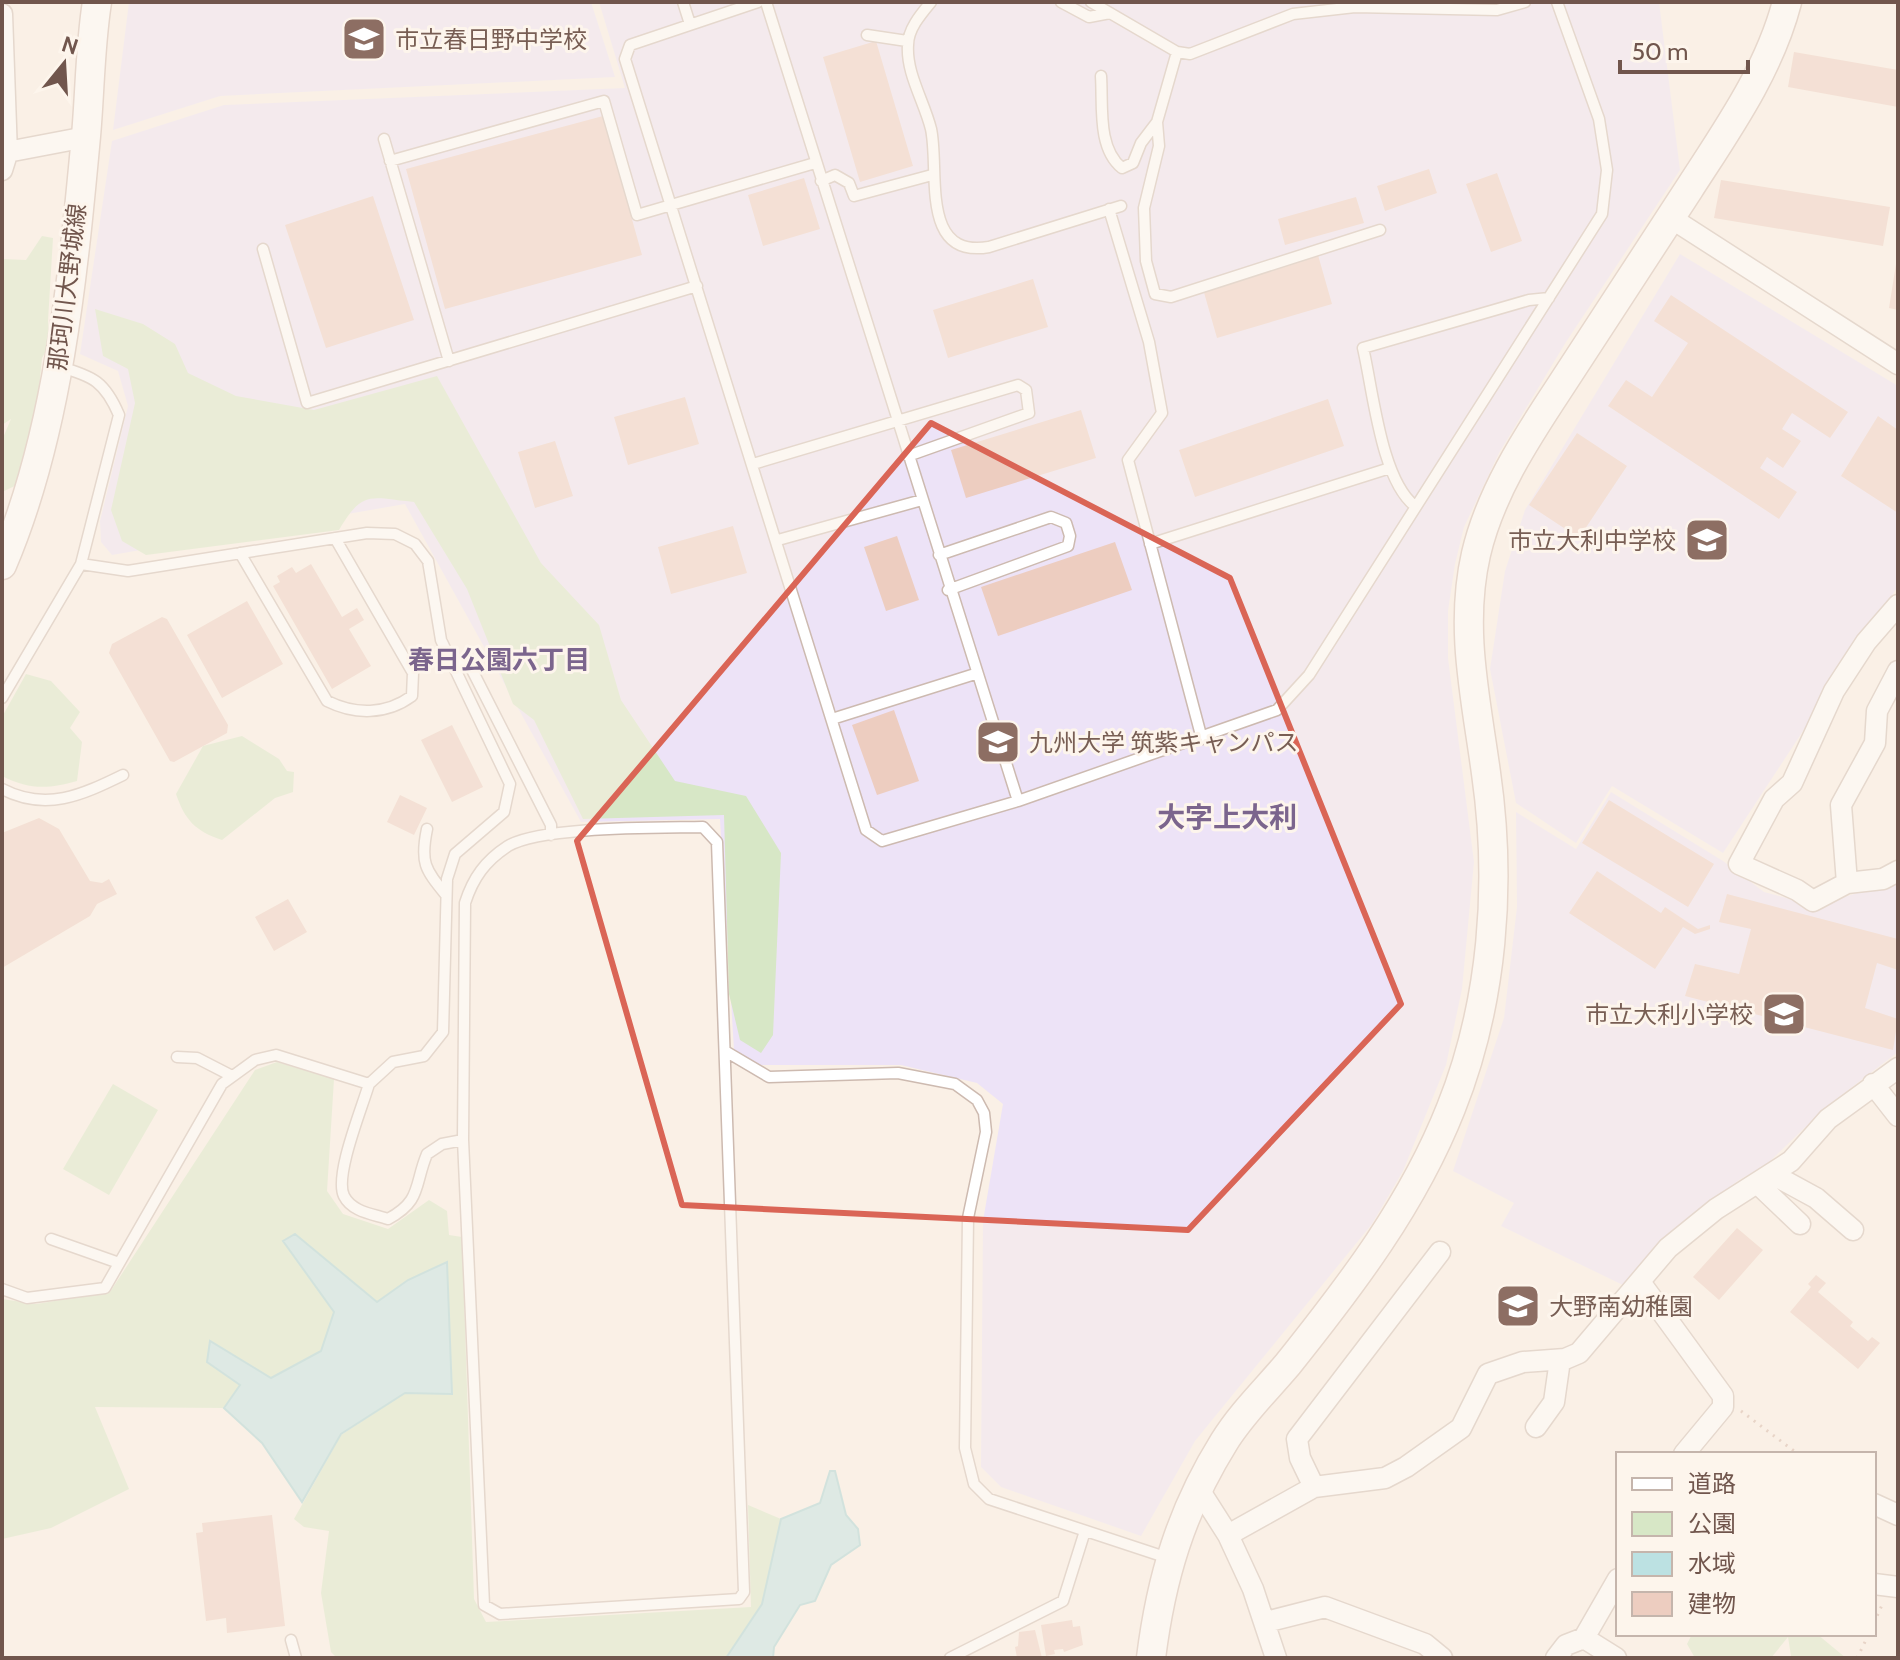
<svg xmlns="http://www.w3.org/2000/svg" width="1900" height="1660" font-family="Cabin,'Noto Sans JP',sans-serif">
	<rect width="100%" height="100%" fill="#faf0e6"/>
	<path fill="#ede3f7" d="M129,2H591L615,77L220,96L113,130Z
		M599,2H1659L1680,170L1566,342L1499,453L1464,527L1455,564L1448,611V658L1474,862L1462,989L1446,1065L1403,1171L1372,1224L1195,1441L1141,1536L1001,1487L981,1467L983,1221L1003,1104L977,1083L901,1065H759L734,1050L720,819L581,822L405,504L112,555L101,542L100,521L128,406L118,371L80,354L112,141L224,105L625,88Z
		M1680,254L1898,386V586L1723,853L1612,786L1576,843L1516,803L1490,669L1505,571L1525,510Z
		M1611,792L1723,861L1764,892L1816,906L1898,880V1052L1826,1107L1765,1166L1739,1180L1663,1239L1627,1287L1501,1226L1514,1203L1453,1171L1504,1018L1517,907L1516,812L1576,849Z"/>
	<path fill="#d7e7c6" d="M42,236L53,238L48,321L50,343L42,358L37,410L19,484L2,492V440L11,419L2,425V259L26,260Z
		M95,309L143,324L175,344L188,373L236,396L314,410L437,376L541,563L599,625L621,700L675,781L746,796L781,853L773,1035L761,1053L740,1040L729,994L724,815L583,819L534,720L513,704L467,589L414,502C371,498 363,489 339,530L146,555L122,541L111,510L135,403L128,369L103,356Z
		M26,674L51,681L80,712L70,728L82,742L77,781C48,789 30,790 2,776V717Z
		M242,736L279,759L287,771L294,772L293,792L275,798L222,840C195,831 185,820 176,794L203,746Z
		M277,1062L334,1079L327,1191L343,1214L388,1229L429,1200L447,1211L449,1235L462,1237L474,1599L486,1622L751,1607L748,1505L781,1519L762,1604L726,1658H337L331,1652L321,1593L329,1531L304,1527L294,1519L341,1435L405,1393L408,1280L377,1302L295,1234L283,1241L334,1312L321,1351L271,1378L240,1385L224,1408L95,1407L129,1489L51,1528L2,1539V1299L36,1304L110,1292L255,1070Z
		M113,1084L158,1110L109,1195L63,1169Z
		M1692,1634H1817L1846,1658L1791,1656L1788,1637L1771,1658H1695L1687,1644Z"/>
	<path fill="#bce1e2" stroke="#a3d1d3" stroke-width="2" d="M295,1234L377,1302L408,1280L447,1262L452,1394L405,1393L341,1434L302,1502L262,1443L224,1408L240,1385L207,1362L210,1341L271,1378L321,1351L334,1312L283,1241Z
		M830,1471H835L846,1515L858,1529L860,1545L831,1565L815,1601L800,1605L774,1647L773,1658H726L762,1604L781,1519L820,1503Z"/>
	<path fill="#edcdc0" d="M876,41L913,166L860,182L823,57Z
		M1794,52L1898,70V107L1788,87Z
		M603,116L642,255L445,309L406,169Z
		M1429,169L1437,193L1385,211L1377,186Z
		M1497,173L1522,241L1491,252L1466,184Z
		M804,178L820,229L763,246L748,195Z
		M1721,180L1890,207L1883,246L1714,218Z
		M373,196L414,320L326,348L285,225Z
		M1356,197L1364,223L1285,245L1278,219Z
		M1318,255L1332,304L1217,338L1203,289Z
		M1896,264H1898V310L1889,308Z
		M1033,279L1048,327L948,358L933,310Z
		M1671,295L1848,412L1830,438L1792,413L1782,429L1801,441L1783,468L1767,457L1760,468L1797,492L1779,519L1608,406L1626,380L1652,397L1688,343L1654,321Z
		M685,397L699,444L628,465L614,417Z
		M1328,399L1344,446L1195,497L1179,450Z
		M1081,410L1096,458L966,498L951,450Z
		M1878,416L1898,430V513L1841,476Z
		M1577,433L1627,466L1579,538L1529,505Z
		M555,441L573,496L535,508L518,452Z
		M733,526L747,573L671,594L658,547Z
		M897,536L919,600L886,611L864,547Z
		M1115,542L1132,590L998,636L981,587Z
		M311,564L342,617L357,608L364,620L349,629L371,666L332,689L273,586L280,582L277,576L292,567L296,573Z
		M247,601L283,664L222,698L187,635Z
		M162,617L167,619L228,725L227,733L174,762L170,761L109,653L112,644Z
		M894,710L919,781L877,795L852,725Z
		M452,725L483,787L452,802L421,740Z
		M400,795L427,808L414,835L387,822Z
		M1609,800L1714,864L1688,907L1582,843Z
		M39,818L59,829L90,881L102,883L109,879L117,894L97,904L90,916L2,968V833Z
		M1597,871L1661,913L1665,907L1698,929L1710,925V929L1695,934L1683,927L1655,969L1569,913Z
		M1727,894L1898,939V970L1877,963L1865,1008L1898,1019L1893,1050L1685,996L1695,964L1739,974L1751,929L1719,922Z
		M288,899L307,932L274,951L255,917Z
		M1737,1228L1763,1250L1719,1300L1693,1277Z
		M1816,1275L1826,1283L1818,1292L1853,1322L1850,1326L1868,1341L1872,1337L1880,1343L1858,1369L1790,1312L1811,1287L1808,1284Z
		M272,1515L285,1626L227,1633L226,1618L206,1621L196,1533L203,1532L202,1523Z
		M1072,1620L1073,1627L1080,1626L1083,1645L1064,1652L1063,1649L1054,1650L1055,1654L1046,1656L1041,1625Z
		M1035,1630L1042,1658H1017L1015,1647L1018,1646L1019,1632Z"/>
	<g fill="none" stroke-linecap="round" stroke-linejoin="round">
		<g stroke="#cdbab0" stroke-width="13">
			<path id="lane" d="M683,2L690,24
				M758,2L630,45L625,59L866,830L882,841L1018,801L1277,710L1309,675L1602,214L1607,170L1599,119L1557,2
				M766,2L1018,801
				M931,2C921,14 908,29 908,45C906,73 924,101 931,129C940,170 919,259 989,247L1121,206
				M1061,2L1089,17L1110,13
				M1091,2L1177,52L1190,54L1293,14L1355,7L1497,10L1525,2
				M867,35L907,41
				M1177,52L1157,122L1159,146L1144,208L1146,261L1155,294L1171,297L1380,230
				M1101,76C1103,105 1097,148 1122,168L1133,163L1141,143L1157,122
				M384,139L449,361
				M390,161L604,101L637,215L815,163
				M821,181L835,175L849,183L854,196L932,175
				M1109,209L1149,342L1162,413L1128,460L1202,739
				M263,249L307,403L697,286
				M753,464L1018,385L1026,390L1029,413L908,456
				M1415,506C1381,480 1373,390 1363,348L1529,300L1549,298
				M778,540L922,500
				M1150,544L1390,468
				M240,553L327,701C355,715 386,715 412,696L413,673L335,538
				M939,555L1051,517L1066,523L1070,536L1068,546L948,590
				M81,564L128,571L367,533L395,534L415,544L428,561L441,640L510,784L504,812L455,854L447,879L443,1032L424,1056L393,1062L369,1084
				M452,662L469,664L551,825V835
				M2,698L81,564L119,415C105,382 93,376 60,367
				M832,719L975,674
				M2,789C46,812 82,795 123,775
				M427,829C420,863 425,869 446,895
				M725,1051L769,1077L898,1073L955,1084L977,1100L984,1113L986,1132L968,1218L965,1448L974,1484L989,1499L1168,1558
				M177,1057L197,1058L232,1076
				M51,1239L119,1263
				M2,1289L27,1298L105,1288L222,1084L255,1060L276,1055L369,1084C362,1108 334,1176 344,1196C352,1212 373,1214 388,1219C422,1201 414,1185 427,1154L442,1144L463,1140L484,1605L500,1614L739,1599L744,1592L717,842L703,827C661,828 541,826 508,846C485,861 473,878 465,903L463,1140
				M291,1640L296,1658
				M950,1658L1063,1601L1085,1531"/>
		</g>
		<g stroke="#cdbab0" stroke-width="23">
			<path id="street" d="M2,14L7,154L2,170
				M2,153L86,137
				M1671,218L1898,364
				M1898,671L1877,711L1875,743L1841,805L1847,883L1883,879L1898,871
				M1847,883L1813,901L1797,890L1739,864L1774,799L1792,783L1834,691L1866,642L1898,605
				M1873,1084L1898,1116
				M1772,1174L1816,1198L1853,1230
				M1757,1183L1800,1224
				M1640,1282L1723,1396V1407L1684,1454
				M1536,1427L1554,1402L1560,1360
				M1314,1487L1300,1458L1297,1439L1440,1252
				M1198,1488L1228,1535L1314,1487L1385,1478L1406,1467L1461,1428L1488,1374L1523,1362L1565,1359L1579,1353L1668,1248L1716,1209L1791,1161L1828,1119L1898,1068
				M1874,1504L1898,1515
				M1228,1535L1253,1589L1276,1658
				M1874,1584L1898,1587
				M1266,1622L1325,1607L1425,1644L1442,1658
				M1584,1638L1616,1658
				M1556,1658L1566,1645L1584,1638L1618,1579"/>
		</g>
		<g stroke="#d0b9ae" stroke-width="31">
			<path id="secondary" d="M2,565C58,434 73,277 86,136C90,91 90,46 97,2
				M1151,1658C1161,1578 1181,1511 1224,1442C1241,1414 1267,1389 1288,1364C1352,1284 1413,1204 1451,1108C1493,1003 1502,884 1486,773C1476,699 1459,628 1476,554C1490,494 1525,440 1558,390C1601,323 1646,256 1689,189C1727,130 1769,71 1787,2"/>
		</g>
		<path stroke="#d2b1a3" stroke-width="3" stroke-dasharray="2 6" stroke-linecap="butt" d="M1741,1411L1798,1454
			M1874,1623L1882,1605
			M1857,1658L1869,1634"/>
		<use href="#lane" stroke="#fff" stroke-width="10"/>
		<use href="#street" stroke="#fff" stroke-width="20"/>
		<use href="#secondary" stroke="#fff" stroke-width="28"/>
	</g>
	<path d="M0 0H1900V1660H0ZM931,423L1230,578L1401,1004L1188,1230L682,1205L577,841Z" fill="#faf0e6" fill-opacity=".55" fill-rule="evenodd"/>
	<path fill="none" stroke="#da6556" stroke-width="6" stroke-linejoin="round" d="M931,423L1230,578L1401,1004L1188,1230L682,1205L577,841Z"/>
	<defs>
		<g id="school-square" transform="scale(2.3)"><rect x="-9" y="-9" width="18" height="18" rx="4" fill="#8d6e63" stroke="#fdf5ec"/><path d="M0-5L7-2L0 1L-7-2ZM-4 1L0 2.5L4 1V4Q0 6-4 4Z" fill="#fff"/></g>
		<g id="university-square" transform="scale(2.3)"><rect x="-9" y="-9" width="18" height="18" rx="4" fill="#8d6e63" stroke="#fdf5ec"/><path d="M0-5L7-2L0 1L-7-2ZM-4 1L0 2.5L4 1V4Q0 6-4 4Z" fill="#fff"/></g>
	</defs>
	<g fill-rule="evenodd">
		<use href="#school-square" x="364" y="39"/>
		<use href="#school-square" x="1707" y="540"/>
		<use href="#university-square" x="998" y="742"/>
		<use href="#school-square" x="1784" y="1014"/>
		<use href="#school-square" x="1518" y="1306"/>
	</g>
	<g text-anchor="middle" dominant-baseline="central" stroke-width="6" stroke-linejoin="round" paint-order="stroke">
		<g font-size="24" fill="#785e54" stroke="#fdf5ec" text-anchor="start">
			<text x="395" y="39">市立春日野中学校</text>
			<text x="1676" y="540" text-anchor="end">市立大利中学校</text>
			<text x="1029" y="742">九州大学 筑紫キャンパス</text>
			<text x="1753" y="1014" text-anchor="end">市立大利小学校</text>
			<text x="1549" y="1306">大野南幼稚園</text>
		</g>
		<g font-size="24" fill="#71564d" stroke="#fdf5ec">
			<text transform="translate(67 287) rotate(-83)">那珂川大野城線</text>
		</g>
		<g font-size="26" font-weight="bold" fill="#7b658d" stroke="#fdf5ec">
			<text x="499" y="660">春日公園六丁目</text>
		</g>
		<g font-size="28" font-weight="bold" fill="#7b658d" stroke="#fdf5ec">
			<text x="1227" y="817">大字上大利</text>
		</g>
	</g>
	<rect width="1900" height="1660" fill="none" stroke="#71564d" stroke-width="8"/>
	<rect x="1616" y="1452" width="260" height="184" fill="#fdf5ec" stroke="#c5b5ac" stroke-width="2"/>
	<rect x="1632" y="1478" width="40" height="12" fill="#ffffff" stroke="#c5b5ac" stroke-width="2"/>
	<text x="1688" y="1492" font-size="24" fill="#71564d">道路</text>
	<rect x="1632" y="1512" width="40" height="24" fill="#d7e7c6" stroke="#c5b5ac" stroke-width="2"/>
	<text x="1688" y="1532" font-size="24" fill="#71564d">公園</text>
	<rect x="1632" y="1552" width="40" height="24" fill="#bce1e2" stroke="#c5b5ac" stroke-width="2"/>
	<text x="1688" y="1572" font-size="24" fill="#71564d">水域</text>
	<rect x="1632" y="1592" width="40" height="24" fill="#edcdc0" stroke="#c5b5ac" stroke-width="2"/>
	<text x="1688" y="1612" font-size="24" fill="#71564d">建物</text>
	<g transform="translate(64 64) rotate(18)" stroke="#fdf5ec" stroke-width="6" paint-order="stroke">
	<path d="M0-6L14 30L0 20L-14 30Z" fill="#71564d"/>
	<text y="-12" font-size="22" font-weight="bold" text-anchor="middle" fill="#71564d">N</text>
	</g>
	<path d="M1620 60v12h128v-12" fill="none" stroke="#71564d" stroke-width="4"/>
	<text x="1632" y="60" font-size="24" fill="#71564d" stroke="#fdf5ec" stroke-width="6" paint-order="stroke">50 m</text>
</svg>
